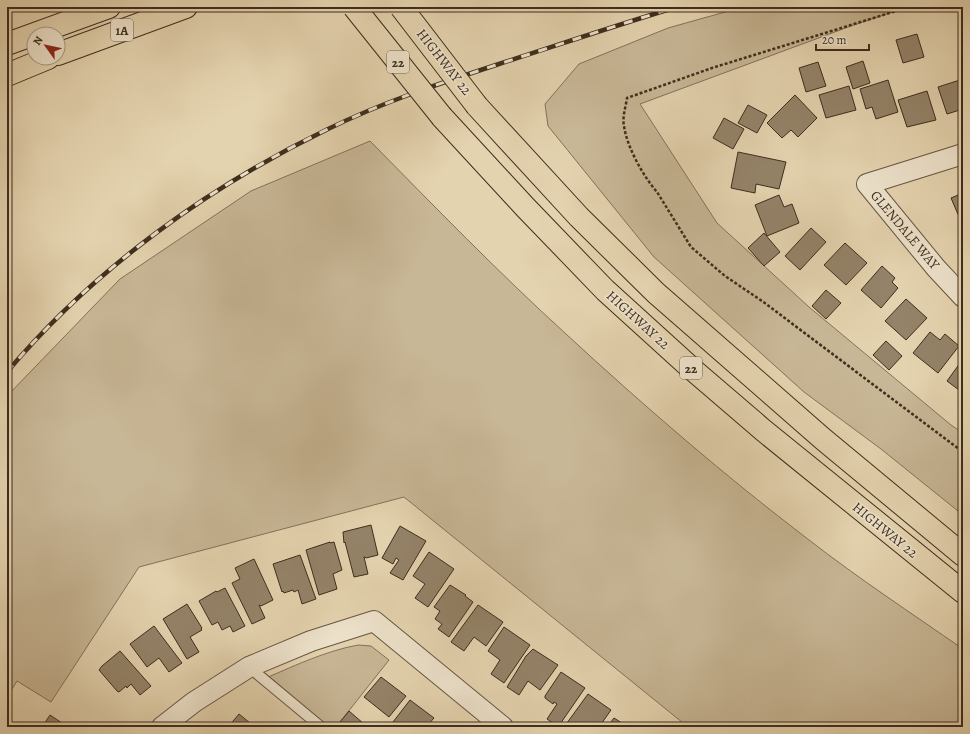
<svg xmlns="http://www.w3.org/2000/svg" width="970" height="734" font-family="Alegreya,serif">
	<rect width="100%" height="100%" fill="#e4d3af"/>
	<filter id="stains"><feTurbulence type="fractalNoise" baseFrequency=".005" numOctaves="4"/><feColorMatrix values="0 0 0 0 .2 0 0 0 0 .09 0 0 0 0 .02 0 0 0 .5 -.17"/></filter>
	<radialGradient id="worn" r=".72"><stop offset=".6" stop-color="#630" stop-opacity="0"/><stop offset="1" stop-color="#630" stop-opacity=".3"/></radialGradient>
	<path fill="#c8b796" stroke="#83725a" d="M743,7H907L851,26L640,104L717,223L809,307L951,425L963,433V515L881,449L804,392L654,257L548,126L545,104L579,64L668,28Z
		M370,141C434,206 498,272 566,334C644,406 725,476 809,540C858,578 911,613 963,649V727H688L404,497L139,567L51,702L17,681L7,697V396L120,279L251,191Z
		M358,645L371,646L389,660L336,727H326L266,678C296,665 326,651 358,645Z"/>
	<path fill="#948369" stroke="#3e2d1d" d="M917,34L924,57L903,63L896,40Z
		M863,61L870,83L853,89L846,67Z
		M818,62L826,86L806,92L799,68Z
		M963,79V109L947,114L938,87Z
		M888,80L898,112L876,119L872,107L866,109L860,89Z
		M849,86L856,110L826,118L819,95Z
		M927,91L936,120L907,127L898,100Z
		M795,95L817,118L798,137L791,130L782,138L767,123Z
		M748,105L767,115L757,133L738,123Z
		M724,118L744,129L733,149L713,138Z
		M738,152L786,162L779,189L756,184L755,193L731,188Z
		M963,193V226L951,198Z
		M779,195L784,207L792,204L799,223L767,236L755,205Z
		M811,228L826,242L800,270L785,256Z
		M764,233L780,252L764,266L748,248Z
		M845,243L867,263L846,285L824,265Z
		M882,266L895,278L892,282L898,288L881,308L861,290Z
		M826,290L841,303L826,319L812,306Z
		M906,299L927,318L906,340L885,321Z
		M930,332L940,340L945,334L959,346L938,373L913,353Z
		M886,341L902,356L889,370L873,355Z
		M963,359V393L947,381Z
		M371,525L378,555L366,558L365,557H364L368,574L354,577L345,542L344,543L343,532Z
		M400,526L426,541L403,580L390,573L399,560L396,558L393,564L382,558Z
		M330,542V543L334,542L342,570L333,574L337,589L319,595L306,550Z
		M429,552L454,569L428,607L415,598L425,584L413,576Z
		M300,555L316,599L302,604L298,590L294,592L293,590L284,593L283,591L282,592L273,564Z
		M254,559L273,600L261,606L259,605L265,618L252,624L232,583L240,579L235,568Z
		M450,585L466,595L465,596L473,602L449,637L438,629L442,624L435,619L440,611L434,607Z
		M225,588L245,626L233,632L230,626L222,630L218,622L212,625L199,601L216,591L217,592Z
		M187,604L202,628L201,629L202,630L190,637L199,652L187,659L163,619Z
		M478,605L503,622L486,646L474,637L464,651L451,642Z
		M154,626L182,663L169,672L159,658L147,667L130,644Z
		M504,627L530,645L504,683L491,674L500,660L488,651Z
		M533,649L558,665L540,690L528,681L519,695L507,687L526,656Z
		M120,651L151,686L140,695L131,684L127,688L126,686L119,692L117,691L99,670L102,666Z
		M561,672L585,688L558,727L547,719L557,704L554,702L553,704L545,698V696Z
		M381,677L406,696L389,717L364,697Z
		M588,694L611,710L599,727H564Z
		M410,700L434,718L426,727H399L393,722Z
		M349,711L364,724L362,727H336Z
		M239,714L255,727H228Z
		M50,715L68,727H42Z
		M614,718L625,725L627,727H607Z"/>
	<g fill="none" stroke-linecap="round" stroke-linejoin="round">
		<g stroke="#685642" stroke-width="12">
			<path id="lane" d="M249,667L321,727"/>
		</g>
		<g stroke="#685642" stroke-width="22">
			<path id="street" d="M963,154L867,184L936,268L963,297
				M162,727L194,702L249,667L311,641L374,621L503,727"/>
		</g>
		<g stroke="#3e2d1d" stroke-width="24">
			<path id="primary" d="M7,44L109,7
				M58,54L186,7
				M7,75L48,58
				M477,106L579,217L656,293L823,439L963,555
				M442,117L525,207L605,290L692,369L763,430L963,592"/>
		</g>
		<path stroke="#3e2d1d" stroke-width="2.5" stroke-dasharray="3 2" stroke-linecap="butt" d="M909,7L712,68L627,98C626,106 622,117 624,126C627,147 643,176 657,192L691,247L725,276L762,301L963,452"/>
		<use href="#lane" stroke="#ede2cb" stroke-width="10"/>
		<use href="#street" stroke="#ede2cb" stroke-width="20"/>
		<use href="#primary" stroke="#e4d3af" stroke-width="22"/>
		<g stroke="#3e2d1d" stroke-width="4.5">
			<path id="rail" d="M7,372C94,269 208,187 328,129C383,102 441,83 499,64C558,45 617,25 677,7"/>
		</g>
		<use href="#rail" stroke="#ede2cb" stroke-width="3" stroke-dasharray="9" stroke-linecap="butt"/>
		<g stroke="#3e2d1d" stroke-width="24" stroke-linecap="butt">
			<path id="primary-bridge" d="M354,7L442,117
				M401,7L477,106"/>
		</g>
		<use href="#primary-bridge" stroke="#e4d3af" stroke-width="22"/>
	</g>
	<g text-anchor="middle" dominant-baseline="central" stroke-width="3" stroke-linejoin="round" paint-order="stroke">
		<g fill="#ede2cb" stroke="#726351" stroke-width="1">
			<rect x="111" y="19" width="22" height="22" rx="3"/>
			<rect x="387" y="51" width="22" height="22" rx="3"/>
			<rect x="680" y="357" width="22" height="22" rx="3"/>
		</g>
		<g font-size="13" font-weight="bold" fill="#3e2d1d">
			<text x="122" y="30">1A</text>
			<text x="398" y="62">22</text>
			<text x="691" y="368">22</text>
		</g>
		<g font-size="14" fill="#3e2d1d" stroke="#ede2cb">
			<text transform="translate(444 62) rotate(52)">HIGHWAY 22</text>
			<text transform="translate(905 230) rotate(50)">GLENDALE WAY</text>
			<text transform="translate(638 320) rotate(42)">HIGHWAY 22</text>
			<text transform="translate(885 530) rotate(39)">HIGHWAY 22</text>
		</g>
	</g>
	<rect width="970" height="734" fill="none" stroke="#e4d3af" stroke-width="24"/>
	<rect x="8" y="8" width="954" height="718" fill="none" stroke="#3e2d1d" stroke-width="2"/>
	<rect x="12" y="12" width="946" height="710" fill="none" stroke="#3e2d1d"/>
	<g transform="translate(46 46) rotate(303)"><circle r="19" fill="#ede2cb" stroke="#a79a85"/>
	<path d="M0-3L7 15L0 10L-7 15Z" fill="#8f2418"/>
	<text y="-6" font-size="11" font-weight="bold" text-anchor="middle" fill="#3e2d1d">N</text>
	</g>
	<path d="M816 44v6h53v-6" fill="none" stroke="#3e2d1d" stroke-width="2"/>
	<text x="822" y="44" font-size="12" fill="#3e2d1d" stroke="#ede2cb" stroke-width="3" paint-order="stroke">20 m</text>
	<rect width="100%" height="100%" filter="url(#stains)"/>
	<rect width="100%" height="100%" fill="url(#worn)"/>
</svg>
